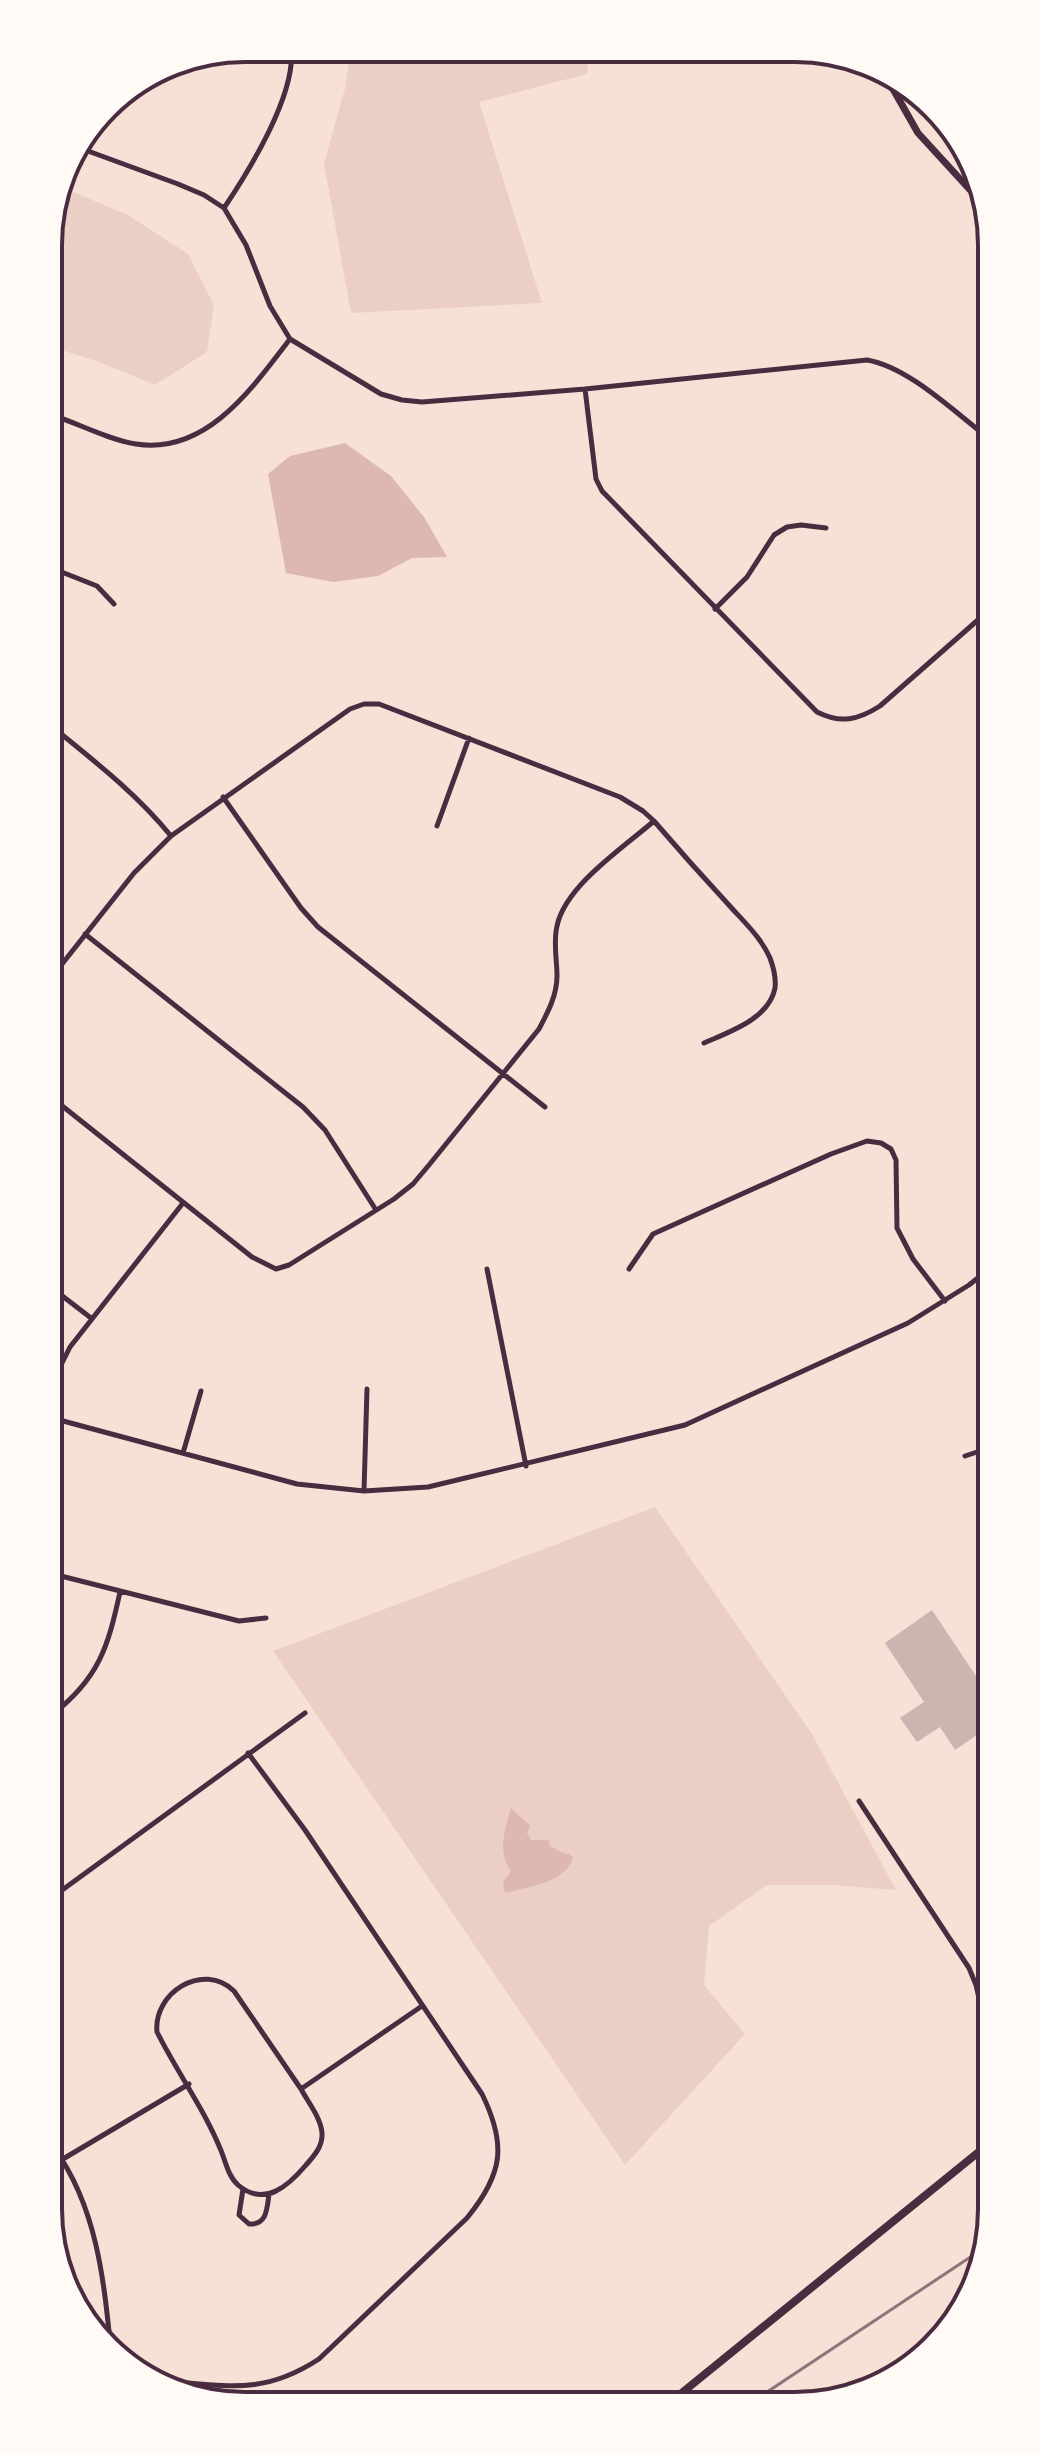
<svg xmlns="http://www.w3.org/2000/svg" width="1040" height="2454" font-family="Jost,sans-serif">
	<rect width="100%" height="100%" fill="#f7e1d7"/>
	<path fill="#ebcfc5" d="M350,49L590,50L587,74L479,102L542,303L351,313L324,163L346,85Z
		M61,187L128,215L188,254L214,305L207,352L155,385L99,362L49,346L48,232Z
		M655,1507L812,1734L896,1890L833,1885H767L709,1926L704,1985L745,2034L625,2165L273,1651Z"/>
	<path fill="#dcb8b0" d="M345,443L391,476L424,517L447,557L412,558L378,576L333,582L286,573L268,474L290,456Z
		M511,1808L530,1826L527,1833L531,1840H549L550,1846L565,1854H570L573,1858C567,1882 526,1888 505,1893L503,1882L511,1871C497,1854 505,1827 511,1808Z"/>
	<path fill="#ccb4b1" d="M932,1610L990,1697V1726L955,1750L940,1727L917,1742L900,1718L924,1702L885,1643Z"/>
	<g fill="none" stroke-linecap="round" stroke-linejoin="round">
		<path stroke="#4a2c40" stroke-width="5" d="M77,147L178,184L204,195L224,208L246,245L270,306L290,339L381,394L402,400L422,402L585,389L867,360C908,367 952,410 986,436
			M224,208C249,171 297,93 291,48
			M585,389L596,479L602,491L817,712C841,724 858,720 880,706L987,612
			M49,414C78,423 106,439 136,444C207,455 253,387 290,339
			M49,567L97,586L114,604
			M715,609L747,577L774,535L787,527L801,525L826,528
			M50,725C93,760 136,793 171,836
			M223,797L301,908L318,927L545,1107
			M437,826L469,738
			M85,934L303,1107L325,1130L376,1210
			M51,978L134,873L171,836L350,709L364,704H379L620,797L643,811L654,821C678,849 703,877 728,904C742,920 761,937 770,958C773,966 776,979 775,988C769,1019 729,1032 704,1043
			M51,1097L252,1257L276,1269L289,1265L394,1199L413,1184L429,1165L539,1029C548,1012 557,995 557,976C557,959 553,943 557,926C565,886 624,847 654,821
			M487,1269L526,1466
			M629,1269L653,1234L831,1154L867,1141L881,1143L891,1149L896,1160L897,1228L913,1259L945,1301
			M52,1288L91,1318
			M52,1383L70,1347L183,1203
			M52,1418L297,1484L364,1491L428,1487L685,1425L908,1323L969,1285L989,1269
			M183,1453L201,1391
			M965,1456L989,1448
			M364,1491L367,1389
			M53,1574L239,1621L266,1618
			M53,1714C99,1678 108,1647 120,1592
			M859,1801L969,1968L976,1985L991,2051
			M54,1896L305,1713
			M301,2089L234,1991C203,1961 153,1993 157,2032C178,2074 204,2108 222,2153C226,2164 229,2177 238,2185C265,2208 289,2185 306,2165C314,2156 323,2146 322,2133C321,2118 308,2102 301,2089L422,2006
			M54,2148C97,2207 104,2281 111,2351
			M63,2159L189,2084
			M243,2189L239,2215L249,2224C267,2225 267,2209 269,2194
			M166,2381C229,2386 264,2395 319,2359L467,2218C503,2174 507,2145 482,2094L305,1830L248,1753"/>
		<path stroke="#4a2c40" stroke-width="7" d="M889,82L918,133L972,192L985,202"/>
		<path stroke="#4a2c40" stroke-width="8" d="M673,2400L991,2142"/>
		<path stroke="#8f747c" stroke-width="3" d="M755,2400L981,2250"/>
	</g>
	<path d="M0 0H1040V2454H0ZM245 62H795A183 183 0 0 1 978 245V2209A183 183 0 0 1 795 2392H245A183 183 0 0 1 62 2209V245A183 183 0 0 1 245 62Z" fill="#fffaf5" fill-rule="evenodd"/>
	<path fill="none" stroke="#4a2c40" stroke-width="4" d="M245 62H795A183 183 0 0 1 978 245V2209A183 183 0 0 1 795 2392H245A183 183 0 0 1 62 2209V245A183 183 0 0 1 245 62Z"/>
</svg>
